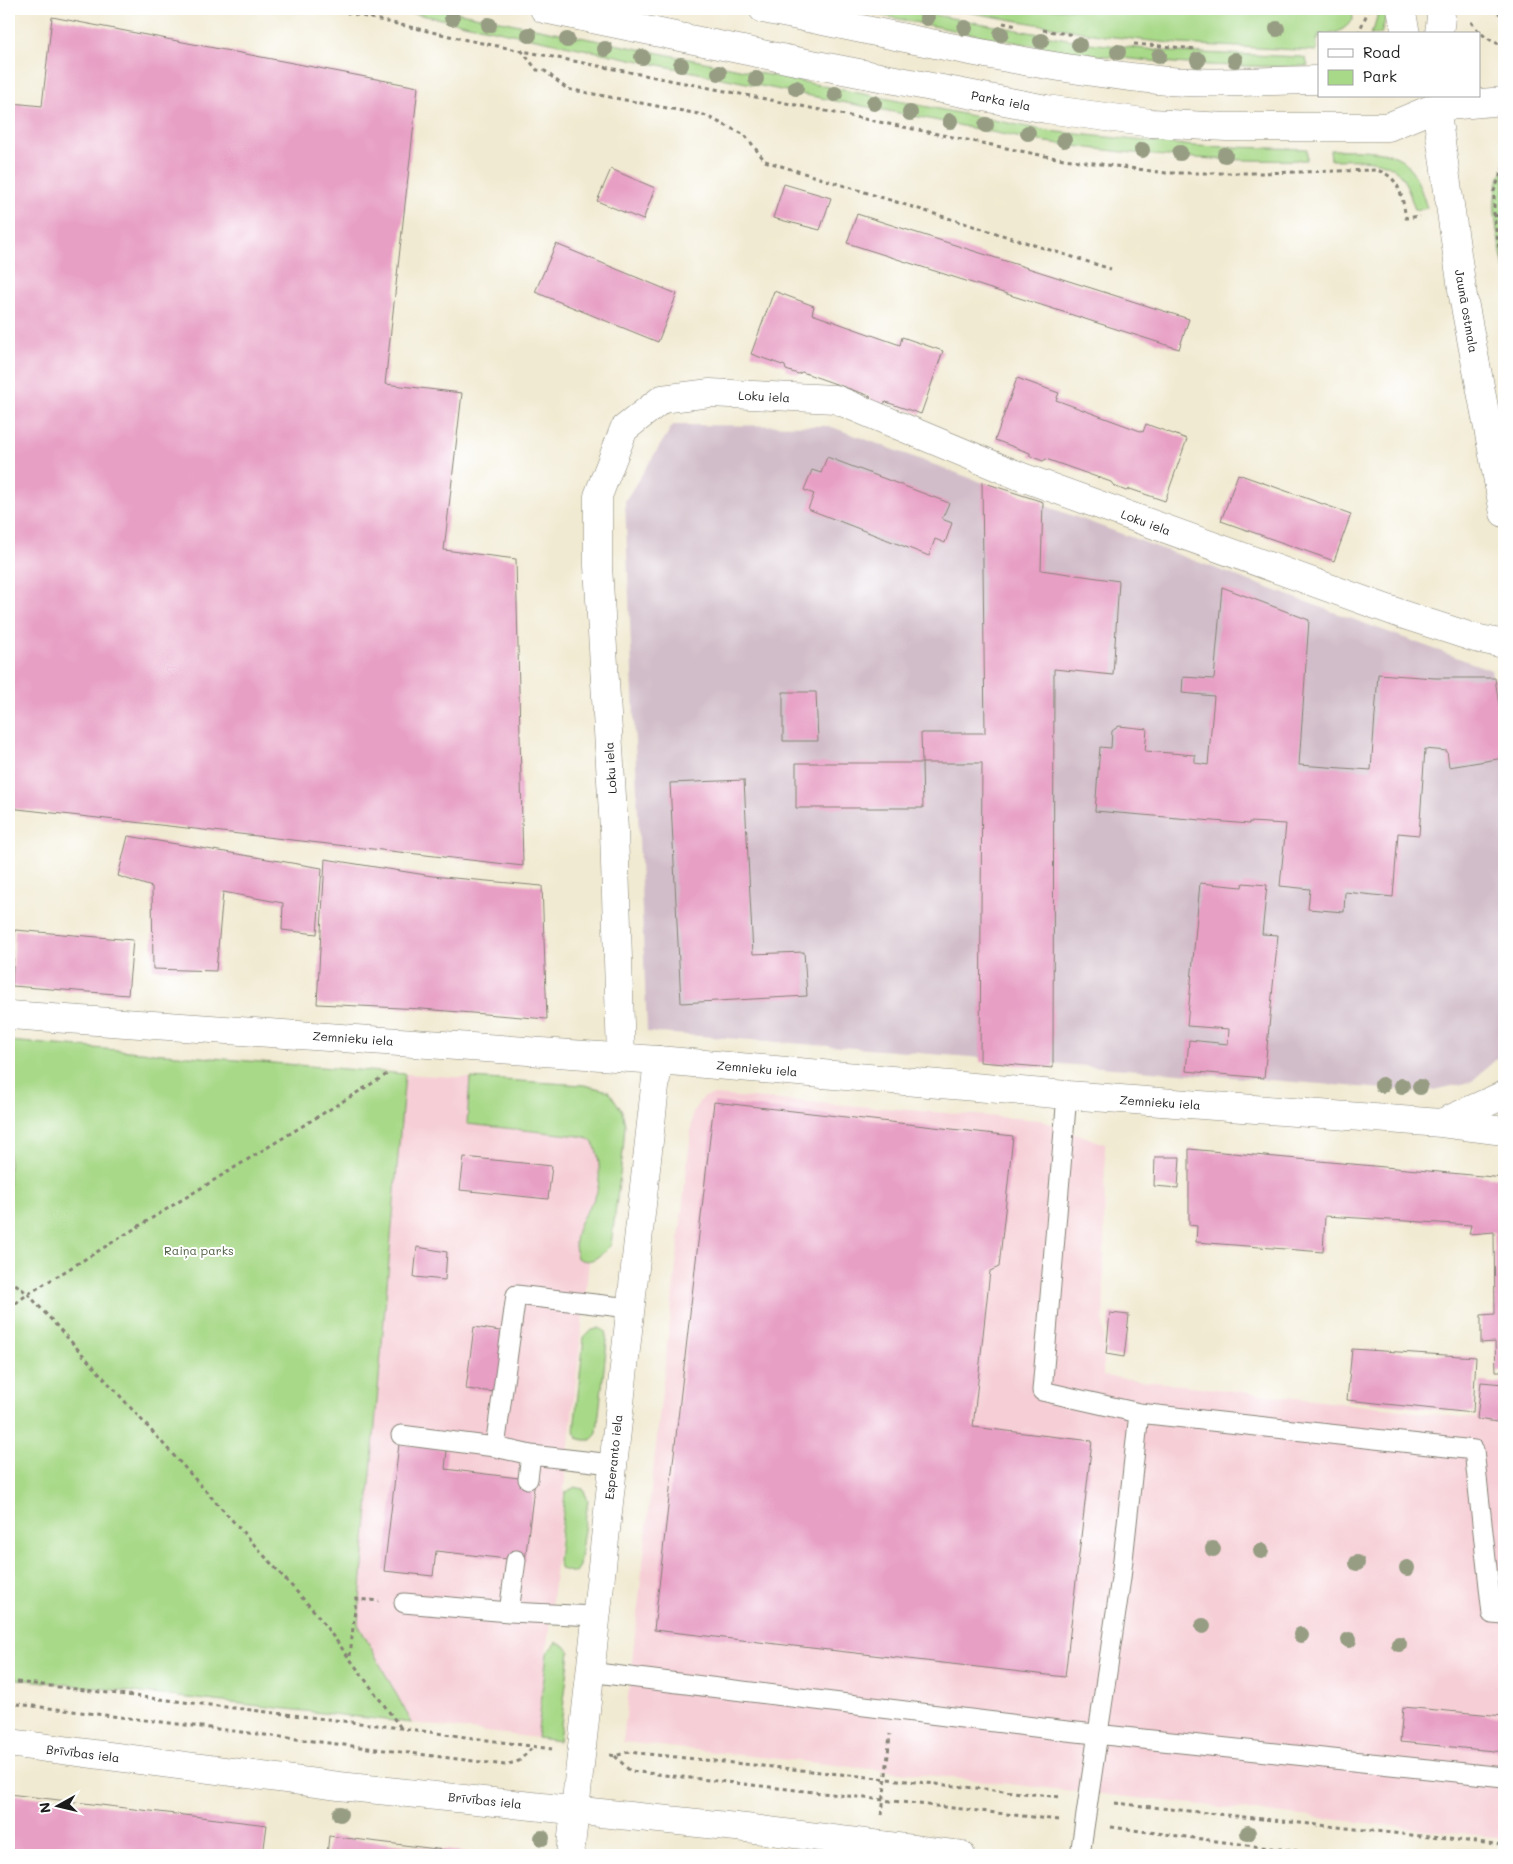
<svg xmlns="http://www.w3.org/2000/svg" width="1513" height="1864" font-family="Mali,sans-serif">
	<rect width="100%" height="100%" fill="#fff"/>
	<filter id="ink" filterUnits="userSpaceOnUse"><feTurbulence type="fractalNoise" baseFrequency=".02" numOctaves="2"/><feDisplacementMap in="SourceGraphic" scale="10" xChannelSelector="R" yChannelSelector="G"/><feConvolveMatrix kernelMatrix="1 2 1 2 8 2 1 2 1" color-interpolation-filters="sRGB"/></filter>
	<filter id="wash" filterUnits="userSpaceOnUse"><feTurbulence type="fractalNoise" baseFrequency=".0096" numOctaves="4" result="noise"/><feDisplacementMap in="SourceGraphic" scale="20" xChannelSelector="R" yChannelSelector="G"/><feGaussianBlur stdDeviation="1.12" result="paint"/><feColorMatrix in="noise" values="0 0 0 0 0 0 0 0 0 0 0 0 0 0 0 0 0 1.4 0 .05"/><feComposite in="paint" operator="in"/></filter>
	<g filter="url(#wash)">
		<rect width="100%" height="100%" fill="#f1ead2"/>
		<path fill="#f6cfd6" d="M405,1074L584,1085L604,1091L600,1161L537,1738L412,1723L358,1624Z
			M714,1095L1040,1120L1105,1144L1103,1376L1504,1422V1838L623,1742L693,1113L699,1102L706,1096Z"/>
		<path fill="#d1bdc9" d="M673,425L829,426L1491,670L1504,744V1052L1471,1082L1424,1092L647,1032L625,501Z"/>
		<path fill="#a8d988" stroke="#627a52" d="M392,9H440L1048,131L1194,146L1307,149V160C1225,162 1141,156 1060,144C1008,137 956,124 904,114C733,82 563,44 392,9Z
			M850,9H902L1089,43L1174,52L1302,57L1306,59L1308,66C1252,67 1196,66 1141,60C1043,51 946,28 850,9Z
			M950,9H1352L1353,20C1340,33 1337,34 1319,34V39H1317V51L1180,44L1105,36Z
			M1379,9H1388L1381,34H1370L1374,28Z
			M1330,150C1352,150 1393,147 1408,165C1418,178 1422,193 1427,208L1415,210C1411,199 1408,187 1402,177C1389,156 1352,160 1331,160Z
			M1504,168V269C1499,238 1486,197 1504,168Z
			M9,1041L405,1074L358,1624L412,1723L9,1678Z
			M470,1078L584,1085L609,1091L622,1111L625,1124L623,1152L611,1245C601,1255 591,1266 577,1258C575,1250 574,1240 577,1231C580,1218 589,1209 595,1197C601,1185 601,1154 593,1143C590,1139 585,1137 580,1136L467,1124Z
			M599,1328L605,1331L607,1341L597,1432L592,1440H584L577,1438L574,1431L584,1337L590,1331Z
			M575,1487L583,1489L588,1500L579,1566L575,1572H570L561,1569L558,1561L565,1493Z
			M556,1642L565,1646L570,1652L559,1741L537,1738L547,1653Z"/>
		<g id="blocks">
			<path fill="#e79fc4" d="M52,17L418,87L385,384L462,393L444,550L516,559L523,866L9,808V130L12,103L42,106Z
				M611,169L655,188L643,220L597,201Z
				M784,184L831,198L820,230L773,218Z
				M857,214L1189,319L1179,349L847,243Z
				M556,244L677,294L658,342L535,292Z
				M774,291L814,306L812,314L900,345L902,337L943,351L921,414L886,402L883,404L871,400L870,396L802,372L798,374L786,370L785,366L751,354Z
				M1017,378L1059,393L1056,400L1143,432L1146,424L1187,439L1165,501L1130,489L1126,491L1114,486L1111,482L1046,459L1043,461L1030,456V453L995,440Z
				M827,457L949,503L942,519L952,523L945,543L935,539L929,556L808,509L814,494L804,490L812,470L821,473Z
				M1238,474L1351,514L1334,561L1221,521Z
				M982,482L1043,502L1041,570L1119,581L1113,675L1054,669L1053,1068L980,1062L982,763H922L923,808H796V763H922L921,733H985Z
				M1222,587L1309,620L1299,765L1371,770L1378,674L1435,678H1495L1504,739V758L1449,767L1447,751L1425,749L1419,835L1398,833L1393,897L1345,892L1344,912L1308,909L1310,889L1280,886L1286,824L1249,822V824L1095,811L1100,747L1111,748L1112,731L1119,726L1147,729L1145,751L1195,755V763L1208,765L1214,696L1182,693L1183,677L1214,679Z
				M783,692H816L818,741H783Z
				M744,780L753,954L804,952L807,996L681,1003L670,783Z
				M128,836L322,868L317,934L282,930L283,903L223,892L216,971L153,969L152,887L118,876Z
				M325,859L432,876L542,886L547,1019L422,1009L317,1004Z
				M1200,883L1242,887L1243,883L1267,885L1262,934L1278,935L1264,1078L1186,1071L1189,1040L1228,1044L1229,1029L1187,1026Z
				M15,930L133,940L128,995L12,986Z
				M714,1102L1013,1136L999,1267L990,1271L973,1427L1092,1441L1065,1677L654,1630Z
				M1189,1149L1504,1178V1371H1496L1495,1342L1481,1343V1315L1495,1314L1494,1232L1469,1234L1471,1225L1325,1216L1323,1252L1196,1242L1197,1226L1189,1225Z
				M464,1157L552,1166L548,1199L460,1190Z
				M1155,1157H1180L1178,1188L1154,1186Z
				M417,1247L447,1252L445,1280L414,1277Z
				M1110,1313L1129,1315L1124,1357L1106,1354Z
				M474,1327L513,1333L505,1393L466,1389Z
				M1352,1349L1476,1357L1473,1413L1347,1400Z
				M1481,1382L1504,1384V1423L1477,1419Z
				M399,1444L447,1450L445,1469L535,1480L525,1561L436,1551L433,1576L384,1571Z
				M1403,1707L1504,1716V1752L1400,1742Z
				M9,1794L267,1825L263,1855H9Z
				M329,1836L478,1854V1855H327Z"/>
		</g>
	</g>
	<g filter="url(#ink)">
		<use href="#blocks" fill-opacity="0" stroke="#868377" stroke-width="1"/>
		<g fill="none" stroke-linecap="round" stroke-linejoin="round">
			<g stroke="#868377" stroke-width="21">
				<path id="lane" d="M1067,1095L1042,1391L1139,1413L1474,1450L1492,1614L1504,1615
					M401,1435L495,1447L531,1455L612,1464
					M495,1447L516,1295L630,1308
					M528,1479L531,1455
					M404,1603L509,1612L595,1616
					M509,1612L516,1560
					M589,1672L1067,1731L1504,1777
					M1080,1855L1121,1578L1139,1413"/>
			</g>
			<g stroke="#868377" stroke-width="29">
				<path id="street" d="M1401,9L1406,34
					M1439,34L1441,17L1440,9
					M621,1057L614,830L598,566V496L624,429L662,399L710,393L835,399L1022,477L1404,615L1475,638L1504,644
					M570,1855L658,1060"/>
			</g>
			<g stroke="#868377" stroke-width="29">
				<path id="secondary" d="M1436,107L1463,296L1504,513
					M9,1015L658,1060L1067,1095L1441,1123L1504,1131
					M1441,1123L1504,1095
					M9,1743L339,1786L746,1828L961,1855"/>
			</g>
			<g stroke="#868377" stroke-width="29">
				<path id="highway" d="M544,9L791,60L1046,109L1151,123L1226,127H1388L1436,107L1504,101
					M763,9C891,34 1019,65 1149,79C1206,86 1263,80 1319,80"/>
			</g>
			<path stroke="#868377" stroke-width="3" stroke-dasharray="4 4" stroke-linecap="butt" d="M331,9L467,40L796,105L1050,157L1166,173H1260L1376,170C1400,176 1402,196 1406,218L1420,216
				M1491,9L1504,16
				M1471,22C1480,34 1490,42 1504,45
				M1003,23L1017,26
				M1043,30L1074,35
				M1358,34L1369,9
				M1134,44L1198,49
				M521,50L537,70L545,71L567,89L704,115L745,135L765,161L1111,269
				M1504,166L1494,191V216L1504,280
				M1494,216L1504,214
				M9,1279L28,1294L315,1612L401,1728
				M9,1308L28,1294L389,1073
				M350,1656L356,1599L379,1601
				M9,1681L401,1728L552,1749
				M9,1703L505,1765L519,1761L533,1747
				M610,1755L615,1756L628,1752L1061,1797
				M615,1756L630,1771L1058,1820
				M1115,1803L1504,1845
				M882,1815L890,1734
				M1111,1827L1262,1847L1336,1855"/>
			<use href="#lane" stroke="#fff" stroke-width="19"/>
			<use href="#street" stroke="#fff" stroke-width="28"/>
			<use href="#secondary" stroke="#fff" stroke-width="28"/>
			<use href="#highway" stroke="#fff" stroke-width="28"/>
		</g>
		<g fill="#979d83">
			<circle cx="452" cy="18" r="8"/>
			<circle cx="927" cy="18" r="8"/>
			<circle cx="489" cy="25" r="8"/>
			<circle cx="965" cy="28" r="8"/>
			<circle cx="1277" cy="29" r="8"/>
			<circle cx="1001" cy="34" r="8"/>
			<circle cx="529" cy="35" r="8"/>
			<circle cx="567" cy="40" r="8"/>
			<circle cx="1041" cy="41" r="8"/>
			<circle cx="1079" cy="45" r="8"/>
			<circle cx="605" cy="49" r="8"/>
			<circle cx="1118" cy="52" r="8"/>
			<circle cx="1159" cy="56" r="8"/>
			<circle cx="642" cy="57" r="8"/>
			<circle cx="1198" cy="60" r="8"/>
			<circle cx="1235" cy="60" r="8"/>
			<circle cx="681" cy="65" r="8"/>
			<circle cx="719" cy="73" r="8"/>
			<circle cx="756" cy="79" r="8"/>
			<circle cx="796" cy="88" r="8"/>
			<circle cx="835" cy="94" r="8"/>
			<circle cx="874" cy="103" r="8"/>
			<circle cx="910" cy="113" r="8"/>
			<circle cx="950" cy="121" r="8"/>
			<circle cx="986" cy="125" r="8"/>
			<circle cx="1028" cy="133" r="8"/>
			<circle cx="1064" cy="140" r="8"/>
			<circle cx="1142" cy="150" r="8"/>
			<circle cx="1180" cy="153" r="8"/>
			<circle cx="1225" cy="155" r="8"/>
			<circle cx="1382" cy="1085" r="8"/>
			<circle cx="1402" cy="1086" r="8"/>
			<circle cx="1420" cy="1087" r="8"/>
			<circle cx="1213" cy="1549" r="8"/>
			<circle cx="1261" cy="1551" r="8"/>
			<circle cx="1357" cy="1563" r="8"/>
			<circle cx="1407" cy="1568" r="8"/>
			<circle cx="1203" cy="1626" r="8"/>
			<circle cx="1301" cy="1635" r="8"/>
			<circle cx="1349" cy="1640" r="8"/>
			<circle cx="1399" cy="1644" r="8"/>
			<circle cx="340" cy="1814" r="8"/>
			<circle cx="1248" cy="1833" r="8"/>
			<circle cx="542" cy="1838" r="8"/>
		</g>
	</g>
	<g text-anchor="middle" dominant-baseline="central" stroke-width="4" stroke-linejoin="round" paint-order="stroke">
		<g font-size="12" fill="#1c1c1c" stroke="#fff">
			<text transform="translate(1001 100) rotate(11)">Parka iela</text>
			<text transform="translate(1467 311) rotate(80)">Jaunā ostmala</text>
			<text transform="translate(764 396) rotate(3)">Loku iela</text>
			<text transform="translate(1146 522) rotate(20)">Loku iela</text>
			<text transform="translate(610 768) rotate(-94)">Loku iela</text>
			<text transform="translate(353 1038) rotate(4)">Zemnieku iela</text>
			<text transform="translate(757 1068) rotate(5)">Zemnieku iela</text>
			<text transform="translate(1160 1102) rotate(4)">Zemnieku iela</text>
			<text transform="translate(613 1457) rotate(-84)">Esperanto iela</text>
			<text transform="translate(83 1753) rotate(7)">Brīvības iela</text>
			<text transform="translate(485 1800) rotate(6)">Brīvības iela</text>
		</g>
		<g font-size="12" fill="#4d5e42" stroke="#fff">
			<text x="199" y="1250">Raiņa parks</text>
		</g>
	</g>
	<rect width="1513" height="1864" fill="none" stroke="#fff" stroke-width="30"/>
	<rect x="1318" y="32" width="162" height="65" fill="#ffffff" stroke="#a4a4a4"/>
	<rect x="1328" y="49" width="25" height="8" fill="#ffffff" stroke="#a4a4a4"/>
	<text x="1363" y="58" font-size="15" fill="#1c1c1c">Road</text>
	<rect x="1328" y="70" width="25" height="15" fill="#a8d988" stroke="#a4a4a4"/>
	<text x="1363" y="82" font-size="15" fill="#1c1c1c">Park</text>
	<g transform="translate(58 1806) rotate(262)" stroke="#ffffff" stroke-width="4" paint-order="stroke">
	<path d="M0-4L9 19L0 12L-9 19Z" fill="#1c1c1c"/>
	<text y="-8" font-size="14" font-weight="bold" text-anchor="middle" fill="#1c1c1c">N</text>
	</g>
</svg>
